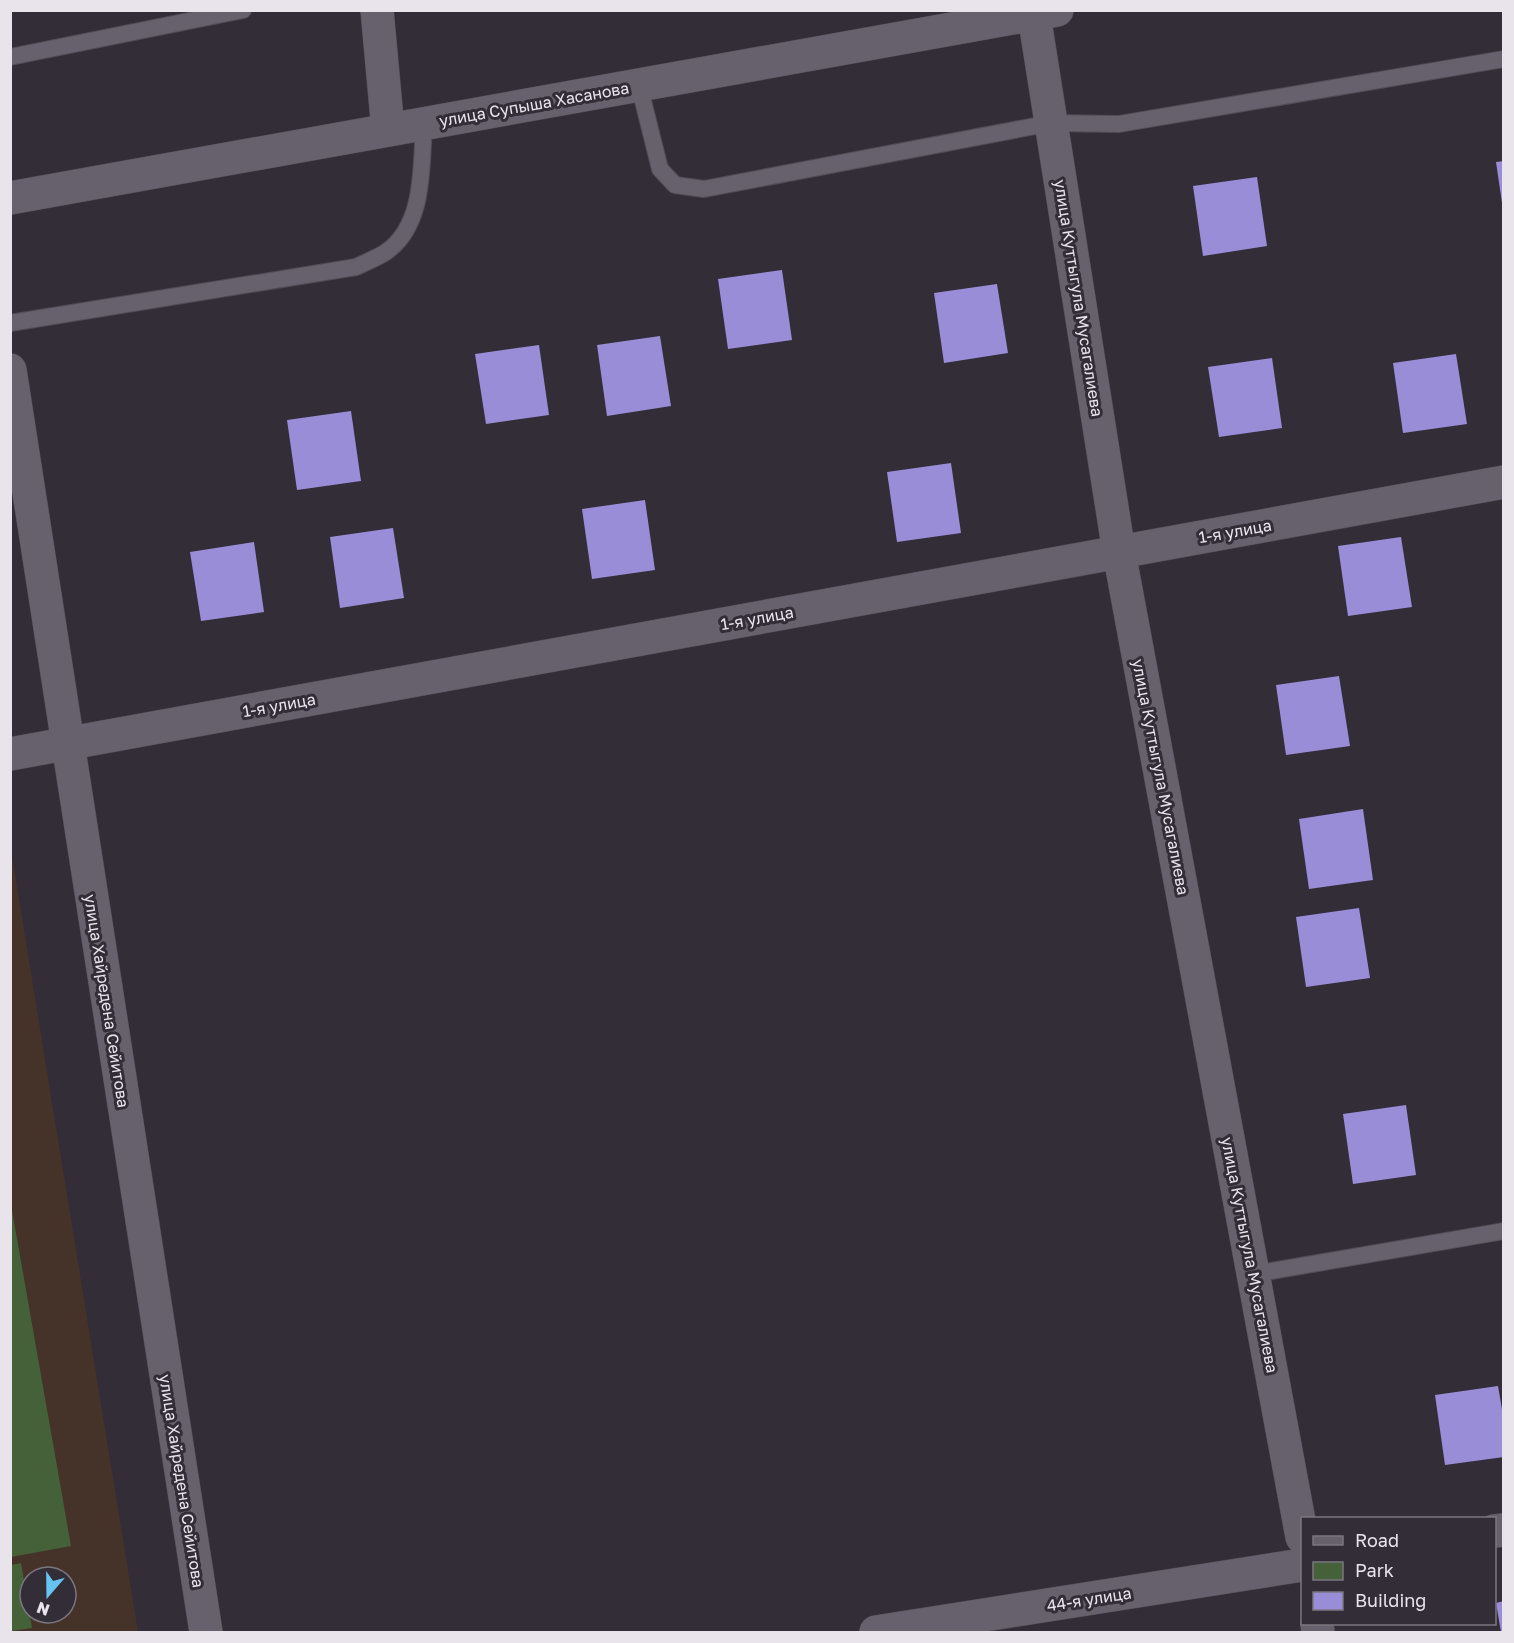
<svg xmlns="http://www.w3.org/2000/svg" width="1514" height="1643" font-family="'Golos Text',sans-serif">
	<rect width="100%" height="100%" fill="#332d38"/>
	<path fill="#45332a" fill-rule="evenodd" d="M11,850L138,1632H11ZM30,1577H66V1613H30Z"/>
	<path fill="#456139" d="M10,1199L71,1546L11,1557H10Z
		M21,1563L32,1628L11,1631V1565Z"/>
	<path fill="#9a8dd8" d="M1504,161V203H1502L1496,162Z
		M1257,177L1267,246L1203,256L1193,186Z
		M782,270L792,340L728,349L718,279Z
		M997,284L1008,353L944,363L934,293Z
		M660,336L671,406L607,416L597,345Z
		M539,345L549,415L486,424L475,354Z
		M1456,354L1467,424L1403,433L1393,363Z
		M1272,358L1282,428L1219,437L1208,367Z
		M351,411L361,481L297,490L287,420Z
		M951,463L961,533L897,542L887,472Z
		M645,500L655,570L592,579L582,509Z
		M393,528L404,598L340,608L330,537Z
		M1401,537L1412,607L1348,616L1338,546Z
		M254,542L264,612L201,621L190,552Z
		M1339,676L1350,746L1286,755L1276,685Z
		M1363,809L1373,880L1309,889L1299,819Z
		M1359,908L1370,978L1306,987L1296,917Z
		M1406,1105L1416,1175L1353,1184L1343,1114Z
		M1498,1386L1504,1421V1457L1445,1465L1435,1395Z
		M1504,1601V1632H1501L1496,1603Z"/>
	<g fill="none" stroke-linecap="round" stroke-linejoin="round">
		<g stroke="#514b55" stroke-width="18">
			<path id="lane" d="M10,57L243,10
				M639,85L660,169L675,185L704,189L1051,123L1119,124L1504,59
				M10,323L356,267C366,262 377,258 386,252C425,225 421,167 424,124
				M1254,1274L1504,1231"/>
		</g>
		<g stroke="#514b55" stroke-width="34">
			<path id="street" d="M377,10L388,130
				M1034,15L1119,552L1302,1537
				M10,370L206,1632
				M10,754L1504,482
				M1494,1531L1504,1530
				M1317,1624L1318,1632
				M876,1632L1302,1565"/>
		</g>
		<g stroke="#514b55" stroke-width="34">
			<path id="secondary" d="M10,198L1057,10"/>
		</g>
		<use href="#lane" stroke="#67606d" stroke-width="16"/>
		<use href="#street" stroke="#67606d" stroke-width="33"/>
		<use href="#secondary" stroke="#67606d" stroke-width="33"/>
	</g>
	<g text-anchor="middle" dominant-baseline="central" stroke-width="6" stroke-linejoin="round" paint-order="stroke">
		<g font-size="16" fill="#e9e4ec" stroke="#332d38">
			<text transform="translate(534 104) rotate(-10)">улица Супыша Хасанова</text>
			<text transform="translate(1079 298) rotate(81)">улица Куттыгула Мусагалиева</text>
			<text transform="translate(1235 531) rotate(-10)">1-я улица</text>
			<text transform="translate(757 618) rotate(-10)">1-я улица</text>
			<text transform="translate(279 705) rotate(-10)">1-я улица</text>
			<text transform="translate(1161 777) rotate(79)">улица Куттыгула Мусагалиева</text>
			<text transform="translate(107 1001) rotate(81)">улица Хайредена Сейитова</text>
			<text transform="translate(1250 1255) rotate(79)">улица Куттыгула Мусагалиева</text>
			<text transform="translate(182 1481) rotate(81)">улица Хайредена Сейитова</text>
			<text transform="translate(1089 1599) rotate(-9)">44-я улица</text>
		</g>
	</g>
	<rect width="1514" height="1643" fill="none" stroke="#e9e4ec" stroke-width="24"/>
	<rect x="1301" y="1517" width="195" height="108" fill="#332d38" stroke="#7c7680" stroke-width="1.5"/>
	<rect x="1313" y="1536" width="30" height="9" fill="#67606d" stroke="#7c7680" stroke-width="1.5"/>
	<text x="1355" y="1547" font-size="18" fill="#e9e4ec">Road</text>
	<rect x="1313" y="1562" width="30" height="18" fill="#456139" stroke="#7c7680" stroke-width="1.5"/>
	<text x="1355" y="1577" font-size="18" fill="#e9e4ec">Park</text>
	<rect x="1313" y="1592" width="30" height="18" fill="#9a8dd8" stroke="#7c7680" stroke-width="1.5"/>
	<text x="1355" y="1607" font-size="18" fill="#e9e4ec">Building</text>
	<g transform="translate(48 1595) rotate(200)"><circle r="28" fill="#332d38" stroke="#7c7680" stroke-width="1.5"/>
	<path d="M0-4.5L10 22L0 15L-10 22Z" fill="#67c4f0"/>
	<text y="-9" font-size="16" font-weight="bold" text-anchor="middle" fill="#e9e4ec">N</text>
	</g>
</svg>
